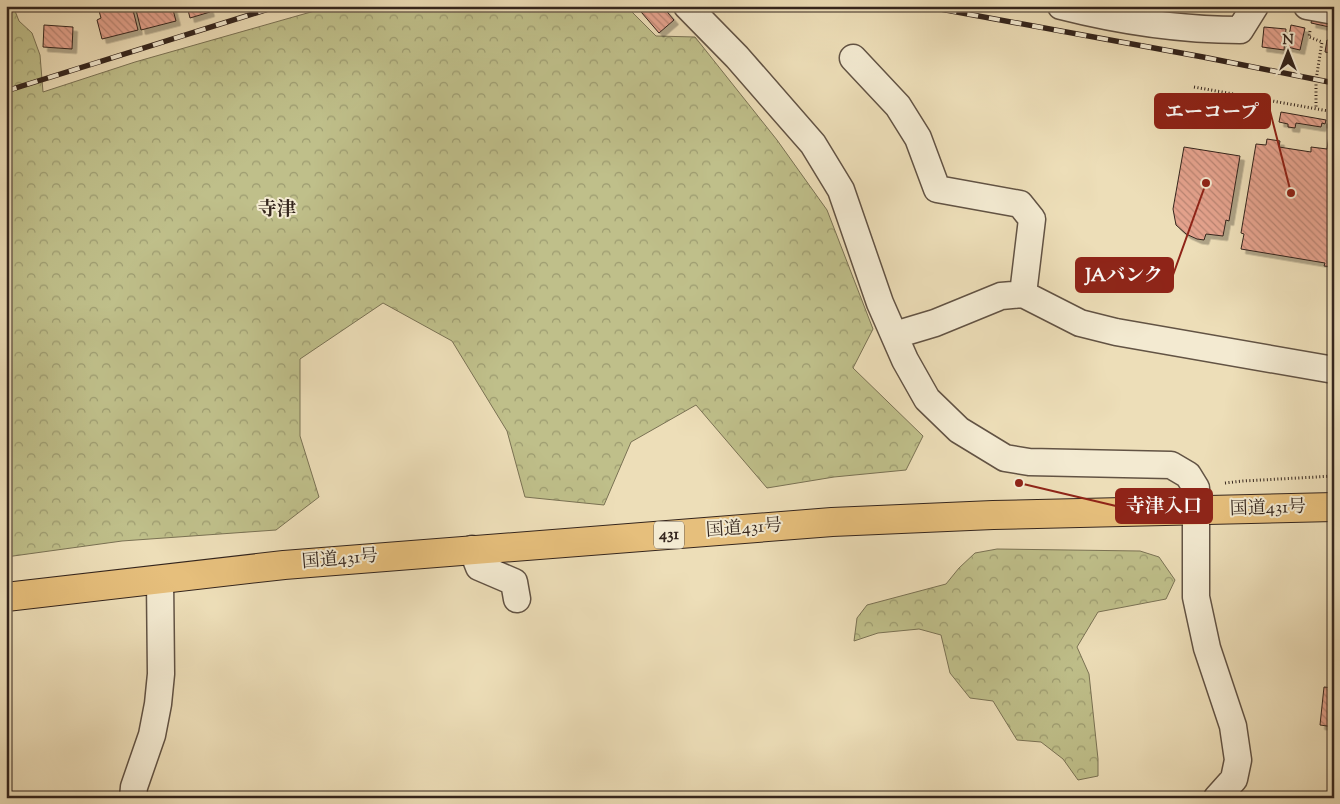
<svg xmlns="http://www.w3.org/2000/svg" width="1340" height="804" font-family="'Sorts Mill Goudy','Noto Serif JP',serif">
	<defs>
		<pattern id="forest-crowns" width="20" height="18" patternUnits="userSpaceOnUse" patternTransform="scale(1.25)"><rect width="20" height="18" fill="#bfbf8a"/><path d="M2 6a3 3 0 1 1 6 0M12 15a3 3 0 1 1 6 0" fill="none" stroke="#9c9b70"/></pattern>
		<pattern id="building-back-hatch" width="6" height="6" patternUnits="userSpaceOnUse" patternTransform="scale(1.25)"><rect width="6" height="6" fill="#e5a38e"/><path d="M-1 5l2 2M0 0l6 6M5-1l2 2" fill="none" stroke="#ba8573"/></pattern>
		<filter id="shadow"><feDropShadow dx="4.5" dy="4.5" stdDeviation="0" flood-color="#0004"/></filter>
	</defs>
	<rect width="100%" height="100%" fill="#eddeb8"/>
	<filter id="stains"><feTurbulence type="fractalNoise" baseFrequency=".004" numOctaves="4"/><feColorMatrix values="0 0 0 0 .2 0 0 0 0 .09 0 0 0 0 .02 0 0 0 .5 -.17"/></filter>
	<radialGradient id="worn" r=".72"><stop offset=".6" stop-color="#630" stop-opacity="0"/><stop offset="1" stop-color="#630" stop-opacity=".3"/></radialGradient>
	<path fill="url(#forest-crowns)" stroke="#7a7254" d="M6,6H13L19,21L32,33L40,55L43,92L135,62L332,6H626L656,36L695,37L777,140L827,210L873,329L853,368L923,436L906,470L834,477L767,488L696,405L631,442L604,505L525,497L507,431L452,341L383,303L300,359V436L319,497L276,530L122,541L6,557Z
		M997,549L1140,551L1159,557L1175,580L1166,599L1098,612L1077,647L1089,674L1098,759V776L1078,780L1063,759L1041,742L1017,740L993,701L970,698L950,673L941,635L919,629L878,633L854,641L857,618L867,605L946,584L959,568L975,553Z"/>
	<path fill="url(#building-back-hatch)" stroke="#34251d" filter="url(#shadow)" d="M132,6L138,30L102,39L97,20L101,18L98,7Z
		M135,6H172L176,21L141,30Z
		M187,6H208L210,12L190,18Z
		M636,6H662L674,20L659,33Z
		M1315,9L1334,13V28L1311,23Z
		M44,25L73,27L72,49L43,47Z
		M1291,25L1305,28L1300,50L1287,47Z
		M1264,27L1286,29L1284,50L1262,47Z
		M1327,40L1334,41V54L1325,52Z
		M1281,112L1326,120L1325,124L1322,123L1321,127L1296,123L1295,128L1288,127V124L1279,122Z
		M1330,128L1334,129V267L1324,266L1325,263L1241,249L1244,234L1241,233L1256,144L1266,145L1267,139L1280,141L1279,147L1311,152V147L1327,149Z
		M1184,147L1240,156L1229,221L1226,220L1223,236L1206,234L1204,240L1197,239L1186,234L1176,225L1173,209Z
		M1324,687L1334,688V727L1320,725Z"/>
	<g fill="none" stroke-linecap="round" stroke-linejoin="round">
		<g stroke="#625344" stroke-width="29">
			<path id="minor" d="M687,6L737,57L813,144L841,190L880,303L905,360L927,399L959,430L1005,458L1029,462L1171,465L1188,475L1196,488V597L1207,648L1233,726L1238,760L1234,779L1217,798
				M1061,6C1120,21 1179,30 1240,30L1255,6
				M1307,6L1334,11
				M853,58L898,106L918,138L937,189L1020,204L1032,219L1023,294
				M895,335L935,323L1001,296L1023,294L1080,323L1116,332L1334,370
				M472,549L479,567L514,582L517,599
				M133,798L134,787L152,735L158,704L161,674L160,580"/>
		</g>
		<g stroke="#34251d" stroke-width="30">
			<path id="highway" d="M6,597L284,565L832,522L993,515L1334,507"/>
		</g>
		<path stroke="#34251d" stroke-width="3" stroke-dasharray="1 2.5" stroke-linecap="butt" d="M1310,31L1309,37L1322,42L1316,80V108
			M1194,87L1334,112
			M1225,483L1243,481L1334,476"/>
		<use href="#minor" stroke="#f3ead1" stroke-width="26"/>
		<use href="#highway" stroke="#e6bf7c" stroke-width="28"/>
		<g stroke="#34251d" stroke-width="5.5">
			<path id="rail" d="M924,6L1203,57L1334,83
				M6,91L278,6"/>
		</g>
		<use href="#rail" stroke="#f3ead1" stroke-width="4" stroke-dasharray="11" stroke-linecap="butt"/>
	</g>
	<g text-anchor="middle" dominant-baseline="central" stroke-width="4" stroke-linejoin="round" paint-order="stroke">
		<rect fill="#f3ead1" stroke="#6d6053" stroke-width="1" x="654" y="521.5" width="30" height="27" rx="4"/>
		<g font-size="16" font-weight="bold" fill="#34251d">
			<text x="669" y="535">431</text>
		</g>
		<g font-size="18" fill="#34251d" stroke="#f3ead1">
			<text transform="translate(1268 509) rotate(-2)">国道431号</text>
			<text transform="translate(744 529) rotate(-4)">国道431号</text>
			<text transform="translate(340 560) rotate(-5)">国道431号</text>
		</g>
		<g font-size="19" font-weight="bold" fill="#34251d" stroke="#f3ead1">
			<text x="277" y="210">寺津</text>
		</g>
	</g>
	<path fill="none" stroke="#8f2418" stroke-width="2" d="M1291 193L1270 111M1206 183L1173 275M1019 483L1116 506"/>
	<g fill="#8f2418" stroke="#f3ead1" stroke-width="2">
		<circle cx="1291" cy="193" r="5"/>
		<circle cx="1206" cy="183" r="5"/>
		<circle cx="1019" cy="483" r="5"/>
	</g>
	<g fill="#8f2418" stroke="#8f2418" stroke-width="2">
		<rect x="1155" y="94" width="115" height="34" rx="5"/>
		<rect x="1076" y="258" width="97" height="34" rx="5"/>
		<rect x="1116" y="489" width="96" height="34" rx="5"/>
	</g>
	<g font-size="19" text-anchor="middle" font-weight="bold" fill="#fff">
		<text x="1212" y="118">エーコープ</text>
		<text x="1124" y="281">JAバンク</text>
		<text x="1164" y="512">寺津入口</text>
	</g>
	<rect width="1340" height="804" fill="none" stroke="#eddeb8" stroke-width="25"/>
	<rect x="8" y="8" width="1325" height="789" fill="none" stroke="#34251d" stroke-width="2.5"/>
	<rect x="12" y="12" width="1315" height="779" fill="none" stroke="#34251d"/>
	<g transform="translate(1288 52)" stroke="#f3ead1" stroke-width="4" paint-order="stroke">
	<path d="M0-4L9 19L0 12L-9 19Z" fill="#34251d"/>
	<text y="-8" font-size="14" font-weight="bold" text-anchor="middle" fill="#34251d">N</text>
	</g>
	<rect width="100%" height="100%" filter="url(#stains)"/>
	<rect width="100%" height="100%" fill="url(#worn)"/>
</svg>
